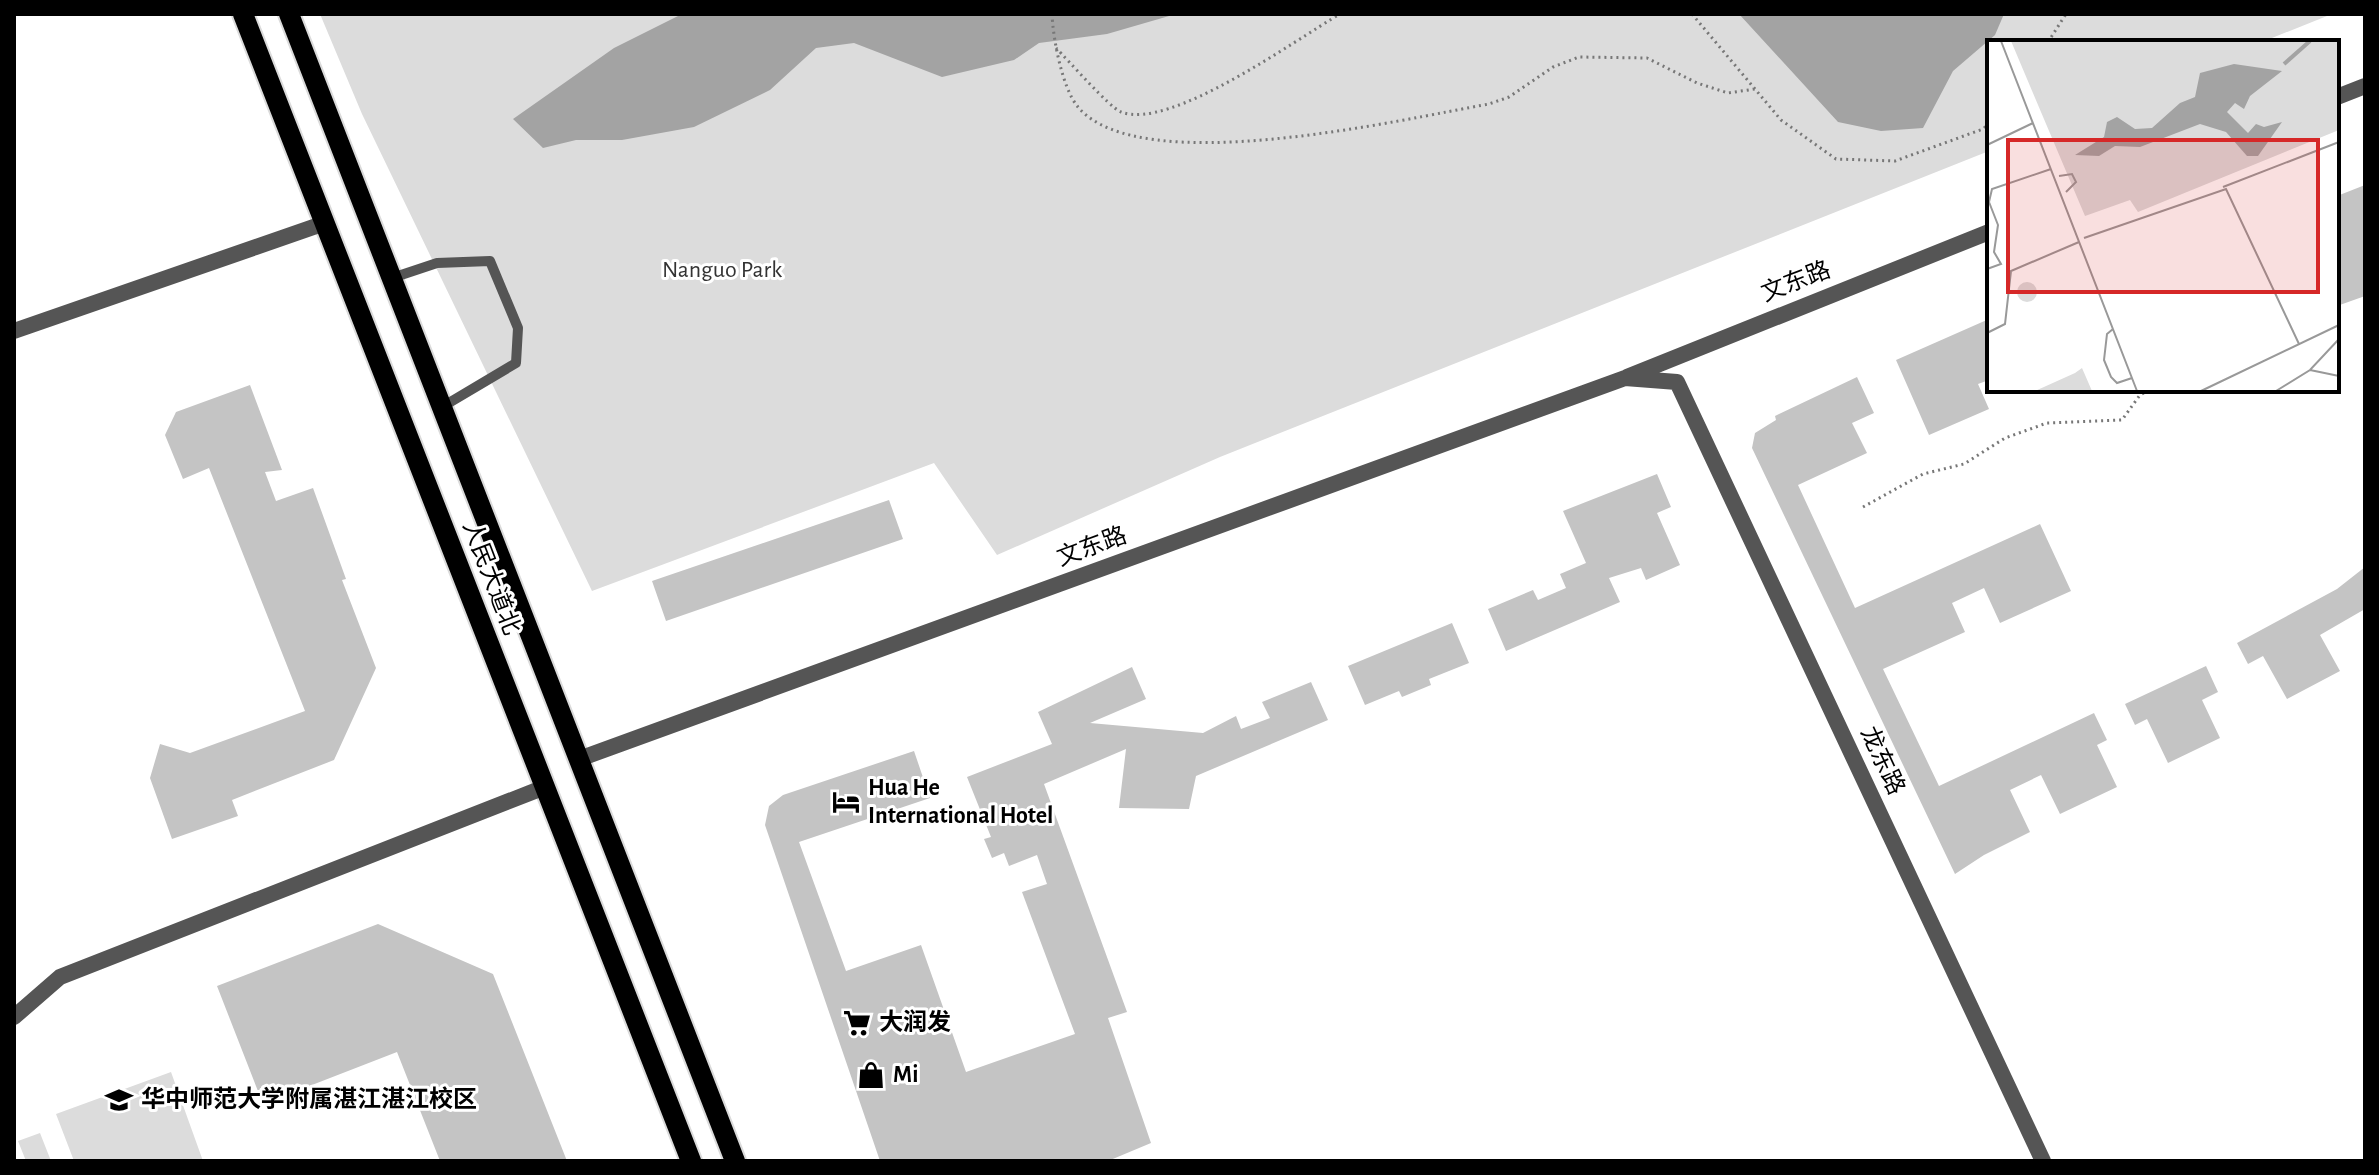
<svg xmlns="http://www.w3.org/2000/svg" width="2379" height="1175" font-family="'Alegreya Sans','Noto Sans SC',sans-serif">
	<rect width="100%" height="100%" fill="#fff"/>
	<path fill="#dcdcdc" d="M320,14H2332L2262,42H1989V151L1220,457L997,555L934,463L592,591L362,114Z
		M171,1072L203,1161H74L56,1114Z
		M40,1133L51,1161H26L18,1141Z"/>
	<path fill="#a3a3a3" d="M682,14H1176L1107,34L1039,43L1014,60L942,77L854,43L816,48L770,90L694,127L622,140H576L543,148L513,119L614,48Z
		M1739,14H2004L1995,35L1953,71L1923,128L1881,131L1838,122Z"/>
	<path fill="#c4c4c4" d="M2365,185V296L2337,306V196Z
		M1989,319V380L1978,384L1989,409L1929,435L1896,360Z
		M1857,377L1874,413L1852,423L1867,453L1798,485L1855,608L2040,524L2071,591L2000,623L1984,588L1952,603L1965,632L1883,669L1939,786L2094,713L2107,740L2097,745L2117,787L2060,814L2041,775L2010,790L2030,832L1984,855L1955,874L1752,448L1755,433L1776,420L1775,416Z
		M250,385L282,470L265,472L276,501L313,488L346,579L342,580L376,668L334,760L232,800L238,816L172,839L150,778L160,744L190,753L305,711L209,468L183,479L165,435L176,412Z
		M1657,474L1671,507L1657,513L1680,565L1646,580L1641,568L1609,578L1620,602L1506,651L1488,609L1533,590L1538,600L1566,588L1560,574L1586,563L1563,511Z
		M889,500L903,539L666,621L652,581Z
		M2365,567V609L2320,635L2340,671L2287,699L2263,656L2248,664L2237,643L2337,589Z
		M1452,623L1469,663L1429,679L1431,685L1402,697L1399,691L1365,705L1348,666Z
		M2206,666L2218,692L2202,700L2220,738L2168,763L2147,719L2135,725L2125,704Z
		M1132,667L1146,699L1090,723L1203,733L1236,716L1241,729L1270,718L1262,702L1311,682L1328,720L1196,776L1189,809L1119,808L1126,749L1044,784L1127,1012L1108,1018L1151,1143L1108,1161H880L765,825L769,806L783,795L914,751L930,798L799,842L846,971L921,945L966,1072L1075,1034L1022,892L1047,884L1037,855L1009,866L1004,853L992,858L984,839L991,837L967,777L1052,744L1038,712Z
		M378,924L493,974L567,1161H440L397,1052L263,1104L217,986Z"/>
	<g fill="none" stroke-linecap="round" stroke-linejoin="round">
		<g stroke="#dbdbdb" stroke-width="24">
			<path id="primary" d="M243,14L691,1161
				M289,14L735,1161"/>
		</g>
		<path stroke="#777" stroke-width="3" stroke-dasharray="2 4" stroke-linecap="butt" d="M1052,14C1053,38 1062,88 1078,107C1140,181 1403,119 1489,104L1509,97L1553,67L1579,57L1647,58L1697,83L1728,93L1755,89
			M1692,14L1781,120L1836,159L1895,161L1983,129L1989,123
			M2048,42L2066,14
			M1056,48C1068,60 1109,107 1121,112C1170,131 1295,40 1340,14
			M1863,507L1923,474L1964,464L2005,438L2047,423L2122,420L2140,395L2149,390"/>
		<path stroke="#555" stroke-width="10" d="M392,278L437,263L490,261L518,328L516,363L442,407"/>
		<path stroke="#555" stroke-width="16" d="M2337,97L2365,86
			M14,331L325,223
			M1627,377L1989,232
			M579,759L1625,378L1677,382L2043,1161
			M14,1017L60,977L545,787"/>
		<use href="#primary" stroke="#000" stroke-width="20"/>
	</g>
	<defs>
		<g id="hotel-bare" transform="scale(2.16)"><path d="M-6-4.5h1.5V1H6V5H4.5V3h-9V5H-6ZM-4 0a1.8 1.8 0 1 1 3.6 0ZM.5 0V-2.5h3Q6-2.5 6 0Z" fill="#000" stroke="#fff" stroke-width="2.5" paint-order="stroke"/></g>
		<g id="supermarket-bare" transform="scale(2.16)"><path d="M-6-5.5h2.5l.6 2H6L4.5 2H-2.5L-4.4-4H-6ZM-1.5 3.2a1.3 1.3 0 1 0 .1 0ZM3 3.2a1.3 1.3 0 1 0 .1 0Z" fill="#000" stroke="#fff" stroke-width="2.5" paint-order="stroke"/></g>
		<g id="shop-bare" transform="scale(2.16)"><path d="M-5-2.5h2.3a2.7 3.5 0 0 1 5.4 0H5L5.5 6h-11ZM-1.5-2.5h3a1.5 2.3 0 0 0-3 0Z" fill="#000" stroke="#fff" stroke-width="2.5" paint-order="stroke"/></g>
		<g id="school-bare" transform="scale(2.16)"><path d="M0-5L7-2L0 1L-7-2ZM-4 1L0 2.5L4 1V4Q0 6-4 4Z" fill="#000" stroke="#fff" stroke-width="2.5" paint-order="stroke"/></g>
	</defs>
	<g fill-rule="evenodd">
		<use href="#hotel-bare" x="846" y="802"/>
		<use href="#supermarket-bare" x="857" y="1023"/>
		<use href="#shop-bare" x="871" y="1075"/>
		<use href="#school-bare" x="119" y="1100"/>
	</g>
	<g text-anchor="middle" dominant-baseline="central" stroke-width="6" stroke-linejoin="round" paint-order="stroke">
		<g font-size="24" fill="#333" stroke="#fff">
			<text x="722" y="270">Nanguo Park</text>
		</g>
		<g font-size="24" fill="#000" stroke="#fff">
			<text transform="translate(1796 282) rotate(-21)">文东路</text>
			<text transform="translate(1092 547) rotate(-20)">文东路</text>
			<text transform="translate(491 578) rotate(69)">人民大道北</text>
			<text transform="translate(1882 761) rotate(65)">龙东路</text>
		</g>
		<g font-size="24" font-weight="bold" fill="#000" stroke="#fff" text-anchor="start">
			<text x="868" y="788">Hua He<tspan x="868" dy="28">International Hotel</tspan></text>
			<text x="879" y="1023">大润发</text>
			<text x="893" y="1075">Mi</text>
			<text x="141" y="1100">华中师范大学附属湛江湛江校区</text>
		</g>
	</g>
	<g transform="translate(1987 40)">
		<rect width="352" height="352" fill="#fff"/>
		<path d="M24,1H352V90L151,172L143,160L98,176ZM30 252a10 10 0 1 1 20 0a10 10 0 1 1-20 0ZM95,328L105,351H48L88,333Z" fill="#dcdcdc"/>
		<path d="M247,24L295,31L263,56L257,69L248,63L240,72L261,93L269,84L277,87L295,82L271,116H260L239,92L213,84L153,107L128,106L112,116L88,115L117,97L120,82L130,77L148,89L165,88L193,63L208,57L213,33Z" fill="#a3a3a3"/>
		<path fill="none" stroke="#a3a3a3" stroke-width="4" d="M297,24L323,1"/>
		<path fill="none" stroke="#999" stroke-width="2" d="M14,1L150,351M0,105L46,83M72,136L85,134L89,142L79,152M236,147L352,102M97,198L239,149L312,304M0,229L14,224L7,212L11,185L2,162L5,149L64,129M126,289L120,294L117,320L124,337L130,343L145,338M0,293L18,284L24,231L92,202M323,330L352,336M214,351L352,285M289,351L323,330L352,299"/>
		<path fill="#d62828" fill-opacity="0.15" stroke="#d62828" stroke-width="4" d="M21,100H331V252H21Z"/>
		<rect width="352" height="352" fill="none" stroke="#000" stroke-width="4"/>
	</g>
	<rect width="2379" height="1175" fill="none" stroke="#000000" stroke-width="32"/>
</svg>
